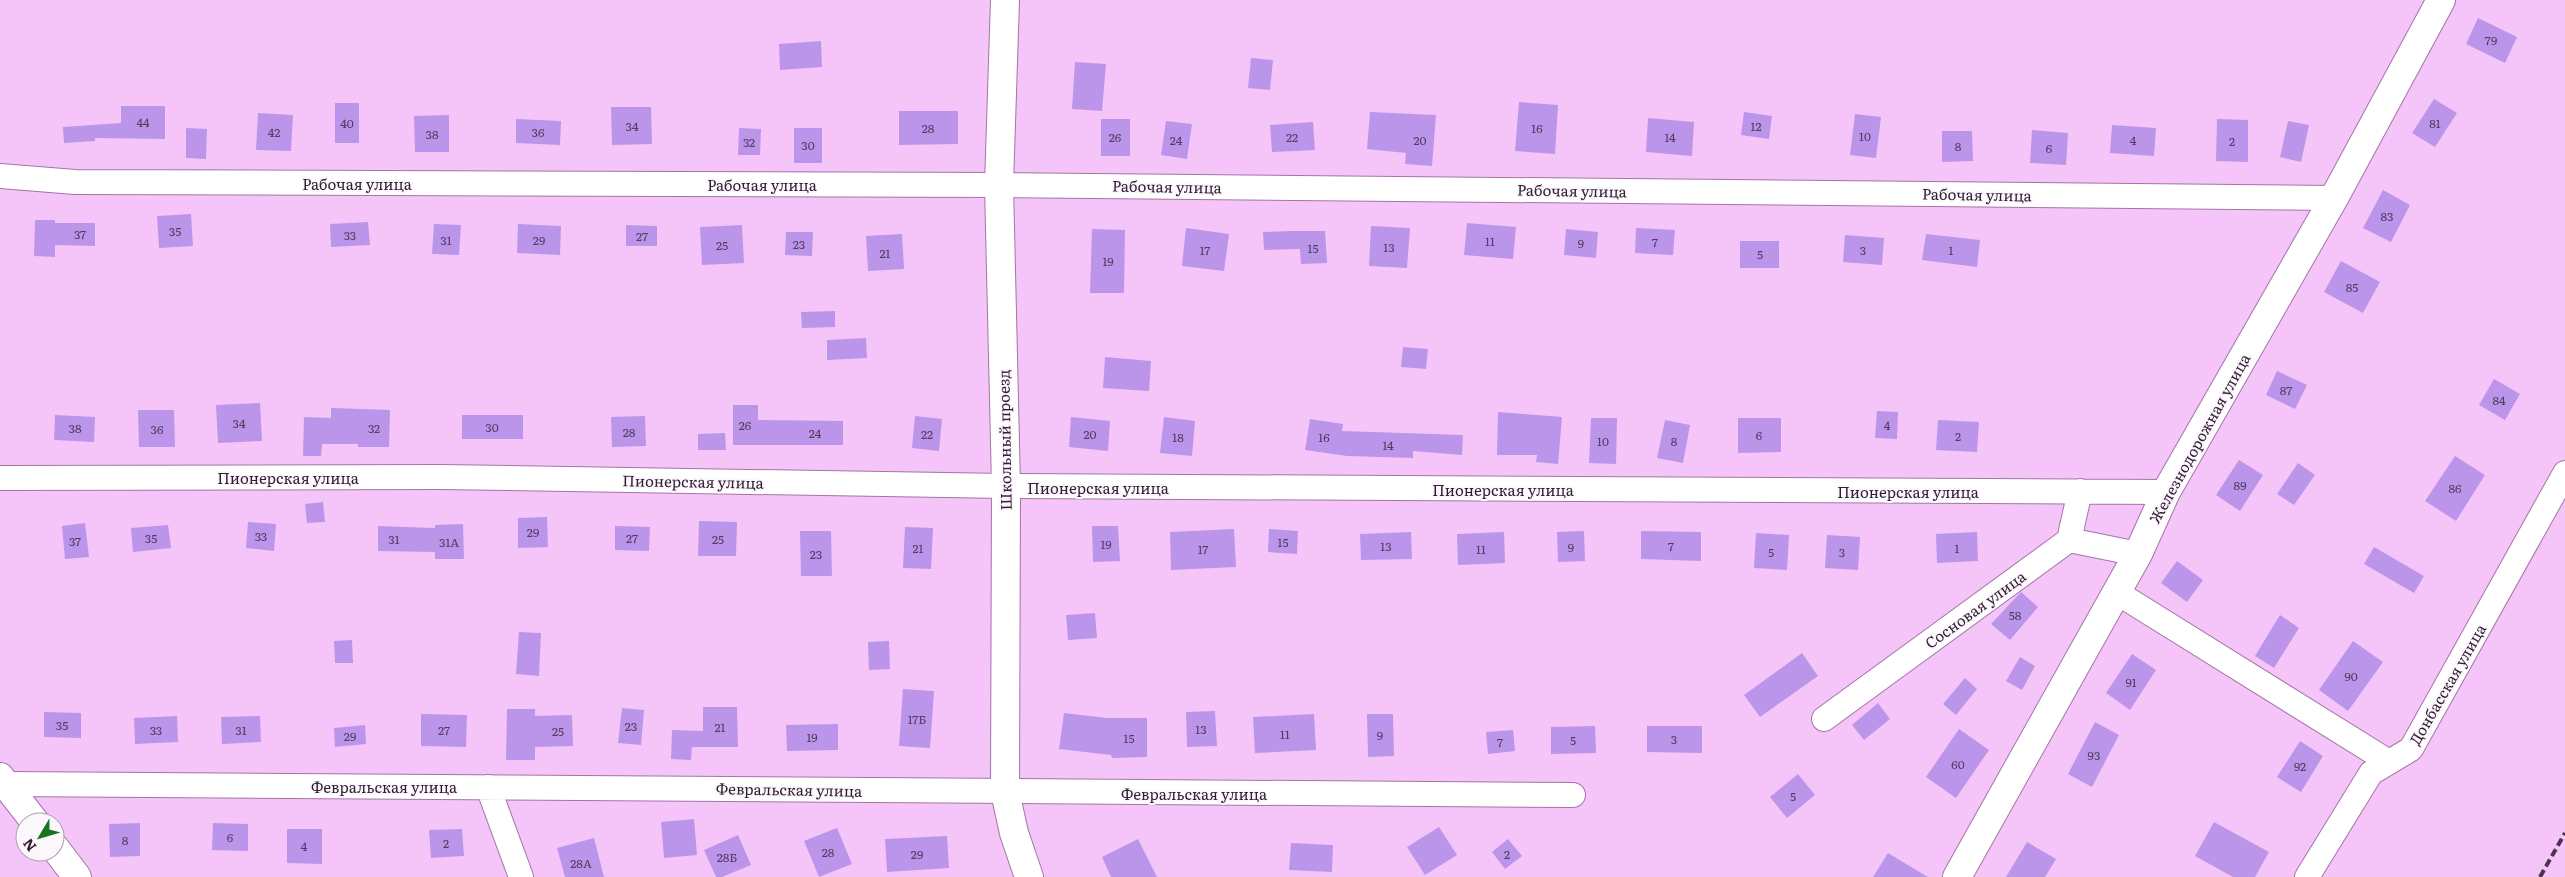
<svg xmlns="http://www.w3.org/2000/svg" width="2565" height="877" font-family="Literata,serif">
	<rect width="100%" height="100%" fill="#f5c5f9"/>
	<path fill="#ba95ea" d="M2478,18L2517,37L2505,63L2466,44Z
		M821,41L822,67L780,70L779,44Z
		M1251,58L1273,60L1270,90L1248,88Z
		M1075,62L1106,64L1102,111L1072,109Z
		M2434,99L2457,113L2435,147L2412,133Z
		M1519,102L1558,105L1555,154L1515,151Z
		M335,103H359V143H335Z
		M121,106H165V139L95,138V141L64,143L63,127L121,123Z
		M611,107H651L652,144L612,145Z
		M899,111H958V144L899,145Z
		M1370,112L1436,115L1432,166L1405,164L1406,153L1367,149Z
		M1744,112L1772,116L1769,139L1741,135Z
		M258,113L293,115L291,151L256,150Z
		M1855,114L1881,117L1876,158L1850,155Z
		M449,115V152H415L414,116Z
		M1648,118L1694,122L1692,156L1646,152Z
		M516,119L561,121L560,145L516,143Z
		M1101,119H1130V156H1101Z
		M2217,119L2248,120V162L2216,161Z
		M1166,121L1192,124L1187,159L1161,155Z
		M2288,121L2309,125L2301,162L2280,157Z
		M1313,122L1315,150L1272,152L1270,125Z
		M2112,125L2156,128L2154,156L2110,153Z
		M186,128L207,129L206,159L186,158Z
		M739,128L761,129L760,155H738Z
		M794,128H822V163H794Z
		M2032,130L2068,133L2066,165L2030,163Z
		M1942,131H1972L1973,161L1942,162Z
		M2383,190L2410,205L2391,242L2363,228Z
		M191,214L193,246L159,248L157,216Z
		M35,220H55V223H95V246L55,245V257L34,256Z
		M368,222L370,245L331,247L330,224Z
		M1467,223L1516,227L1513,259L1464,255Z
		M434,224L461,225L459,255L432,254Z
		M518,224L561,226L560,255L517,253Z
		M626,225L657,226V246H626Z
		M742,225L744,263L702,265L700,227Z
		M1371,226L1410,228L1407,268L1369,266Z
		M1186,228L1229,234L1224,271L1182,266Z
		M1636,228L1675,230L1673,255L1635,253Z
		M1092,229L1125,230L1124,293H1090Z
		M1566,229L1598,232L1596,258L1564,255Z
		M1291,231H1325L1327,263L1301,264L1300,249L1264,250L1263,232Z
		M786,232H813L812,256L785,255Z
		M902,234L904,269L868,271L866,236Z
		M1926,234L1980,240L1977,267L1922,260Z
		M1845,235L1884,238L1882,265L1843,262Z
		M1740,241H1779V268H1740Z
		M2341,261L2380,282L2363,313L2324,292Z
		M835,311V327L802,328L801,312Z
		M866,338L867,358L827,360V340Z
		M1403,347L1428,349L1426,369L1401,367Z
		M1105,357L1151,361L1149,391L1103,388Z
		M2277,371L2307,385L2295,409L2266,395Z
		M2494,379L2520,394L2505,420L2479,405Z
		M260,403L262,441L218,443L216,405Z
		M733,405H758V420L843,421V445H733Z
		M331,408L390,410L389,447H358V444H322L321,456H303L304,417L331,418Z
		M138,410H174L175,447H139Z
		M1877,411L1898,412L1897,439L1875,438Z
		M1498,412L1562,417L1558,464L1536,462L1537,455H1497Z
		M55,415L95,417L94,442L54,440Z
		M462,415H523V439H462Z
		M645,416L646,446L612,447L611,417Z
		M915,416L942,419L939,451L912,448Z
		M1071,417L1110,421L1108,451L1069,447Z
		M1164,417L1195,421L1192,456L1160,453Z
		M1591,418H1617L1616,464L1589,463Z
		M1738,418H1781V452L1738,453Z
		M1310,419L1343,424L1342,431L1463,435L1462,455L1413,451V458L1347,456L1305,450Z
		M1665,420L1690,425L1683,463L1657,458Z
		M1938,420L1979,422L1977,452L1936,450Z
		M725,433L726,450H698V434Z
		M2455,456L2485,475L2456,521L2425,501Z
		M2239,460L2263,475L2240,511L2216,495Z
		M2298,463L2315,475L2294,505L2277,494Z
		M323,502L325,522L307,523L305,504Z
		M547,517L548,547L518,548V518Z
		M699,521L737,522L736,556H698Z
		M248,522L276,524L274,551L246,548Z
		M85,523L89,557L65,559L62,526Z
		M463,524L464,559H435V552L378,551V526L435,528V525Z
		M168,525L171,548L133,552L131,528Z
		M615,526L650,527L649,551L615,550Z
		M1092,526H1118L1120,561L1093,562Z
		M905,527L933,528L931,569L903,568Z
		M1234,529L1236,567L1171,570L1170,532Z
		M1269,529L1298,531L1297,554L1268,552Z
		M800,531H831L832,576H801Z
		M1584,531L1585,561L1558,562L1557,532Z
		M1641,531L1701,532V561L1641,559Z
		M1411,532L1412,559L1361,560L1360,534Z
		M1504,532L1505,563L1458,565L1457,534Z
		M1977,532L1978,561L1937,563L1936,534Z
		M1756,533L1789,535L1787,570L1754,568Z
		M1827,535L1860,537L1858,570L1825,568Z
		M2374,547L2424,576L2414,593L2364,564Z
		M2177,561L2203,580L2187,602L2161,583Z
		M2021,592L2038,607L2010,640L1991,624Z
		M1095,613L1097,638L1068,640L1066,615Z
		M2280,615L2299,628L2274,668L2255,656Z
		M519,632L541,633L539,676L516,674Z
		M352,640L353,663H335L334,641Z
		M889,641L890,669L869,670L868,642Z
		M2353,641L2383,662L2348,711L2319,690Z
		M1802,653L1818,676L1760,717L1744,695Z
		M2132,654L2156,670L2130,710L2106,693Z
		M2020,657L2035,666L2022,690L2006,681Z
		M1965,678L1977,689L1956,715L1943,704Z
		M903,689L934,691L930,748L899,746Z
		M1878,703L1890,719L1864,740L1852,725Z
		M703,707H737L738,747H692L691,760L671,759L672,730L703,731Z
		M622,708L644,710L641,745L618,743Z
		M507,709H535V716L572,715L573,746L535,747V760H506Z
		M1215,711L1217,746L1187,747L1186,712Z
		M44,712L81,713V738L44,737Z
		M1064,713L1107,718H1147V757L1112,758L1111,755L1059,749Z
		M421,714L467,715L466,747L421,746Z
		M1314,714L1316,750L1255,753L1253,717Z
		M1367,714H1393L1394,756L1368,757Z
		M177,716L178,742L135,744L134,718Z
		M260,716L261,742L222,744L221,717Z
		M2095,722L2119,735L2092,787L2068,774Z
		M838,724V750L787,751L786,725Z
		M365,725L366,744L335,747L334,728Z
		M1595,726L1596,753L1551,754V727Z
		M1647,726H1702V753L1647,752Z
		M1959,729L1989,750L1956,798L1926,777Z
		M1513,730L1515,751L1488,754L1486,732Z
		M2300,741L2323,756L2301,792L2277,777Z
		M1798,774L1815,795L1787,818L1770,797Z
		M694,819L697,855L664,858L661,822Z
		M2214,822L2269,852L2255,877H2233L2195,856Z
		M140,823V856L110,857L109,824Z
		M213,823L248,824V851L212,850Z
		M1439,827L1457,855L1425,875L1407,847Z
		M837,828L852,864L819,877L804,841Z
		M287,829H322V864L287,863Z
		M462,829L464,856L431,858L429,830Z
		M738,835L751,865L722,877H716L704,850Z
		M947,836L949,868L887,872L885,839Z
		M594,838L604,877H565L557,848Z
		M1138,839L1157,877H1111L1102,857Z
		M1508,839L1522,856L1505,869L1492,852Z
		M2027,842L2056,859L2045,877H2006Z
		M1291,843L1333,845L1332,872L1289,870Z
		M1888,853L1928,877H1873Z"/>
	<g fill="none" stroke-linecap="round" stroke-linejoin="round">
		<g stroke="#a275a5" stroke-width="26">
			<path id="street" d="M0,176L75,182L999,185L2334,198
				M0,478L440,477L1006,486L2166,492
				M2069,540L2080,491
				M2116,592L2389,762
				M1824,719L2069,540L2138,554
				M6,784L1573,795
				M488,787L521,877
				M2307,877L2371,773L2411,749L2565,473"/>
		</g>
		<g stroke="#a275a5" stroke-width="30">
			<path id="secondary" d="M1005,0L999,185L1006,486L1005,792L1014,833L1029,877
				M0,777L35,822
				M55,848L77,877
				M1957,877L2138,554L2166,492L2334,198L2441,0"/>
		</g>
		<use href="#street" stroke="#fff" stroke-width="24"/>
		<use href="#secondary" stroke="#fff" stroke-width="28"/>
		<path stroke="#4b354d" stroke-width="4" stroke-dasharray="8 4" stroke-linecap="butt" d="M2540,877L2565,833"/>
	</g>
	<g text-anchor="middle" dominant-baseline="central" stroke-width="4" stroke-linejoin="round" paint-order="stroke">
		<g font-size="12" fill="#523c60">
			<text x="2491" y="40">79</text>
			<text x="143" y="122">44</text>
			<text x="347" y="123">40</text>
			<text x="2435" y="123">81</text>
			<text x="632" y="126">34</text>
			<text x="1756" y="126">12</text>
			<text x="928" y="128">28</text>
			<text x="1537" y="128">16</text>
			<text x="274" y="132">42</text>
			<text x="538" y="132">36</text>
			<text x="432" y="134">38</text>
			<text x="1865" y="136">10</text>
			<text x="1115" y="137">26</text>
			<text x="1292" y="137">22</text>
			<text x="1670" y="137">14</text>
			<text x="1176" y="140">24</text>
			<text x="1420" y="140">20</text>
			<text x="2133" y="140">4</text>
			<text x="2232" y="141">2</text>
			<text x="749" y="142">32</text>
			<text x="808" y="145">30</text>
			<text x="1958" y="146">8</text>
			<text x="2049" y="148">6</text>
			<text x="2387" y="216">83</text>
			<text x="175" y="231">35</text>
			<text x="80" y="234">37</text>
			<text x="350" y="235">33</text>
			<text x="642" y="236">27</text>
			<text x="446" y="240">31</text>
			<text x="539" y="240">29</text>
			<text x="1490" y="241">11</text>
			<text x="1655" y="242">7</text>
			<text x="1581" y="243">9</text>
			<text x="799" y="244">23</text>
			<text x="722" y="245">25</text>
			<text x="1389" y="247">13</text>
			<text x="1313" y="248">15</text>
			<text x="1205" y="250">17</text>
			<text x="1863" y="250">3</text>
			<text x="1951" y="250">1</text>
			<text x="885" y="253">21</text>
			<text x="1760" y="254">5</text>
			<text x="1108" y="261">19</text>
			<text x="2352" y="287">85</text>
			<text x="2286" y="390">87</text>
			<text x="2499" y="400">84</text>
			<text x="239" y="423">34</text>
			<text x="745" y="425">26</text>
			<text x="1887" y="425">4</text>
			<text x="492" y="427">30</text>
			<text x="75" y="428">38</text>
			<text x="374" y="428">32</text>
			<text x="157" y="429">36</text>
			<text x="629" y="432">28</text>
			<text x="815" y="433">24</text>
			<text x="927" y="434">22</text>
			<text x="1090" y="434">20</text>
			<text x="1759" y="435">6</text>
			<text x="1958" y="436">2</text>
			<text x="1178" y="437">18</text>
			<text x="1324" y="437">16</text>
			<text x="1603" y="441">10</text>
			<text x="1674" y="441">8</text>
			<text x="1388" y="445">14</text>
			<text x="2240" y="485">89</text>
			<text x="2455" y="488">86</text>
			<text x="533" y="532">29</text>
			<text x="261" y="536">33</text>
			<text x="151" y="538">35</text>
			<text x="632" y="538">27</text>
			<text x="394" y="539">31</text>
			<text x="718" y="539">25</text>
			<text x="75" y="541">37</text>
			<text x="449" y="542">31А</text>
			<text x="1283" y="542">15</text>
			<text x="1106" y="544">19</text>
			<text x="1386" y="546">13</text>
			<text x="1671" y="546">7</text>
			<text x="1571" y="547">9</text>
			<text x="918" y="548">21</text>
			<text x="1957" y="548">1</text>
			<text x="1203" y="549">17</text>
			<text x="1481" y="549">11</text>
			<text x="1771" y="552">5</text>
			<text x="1842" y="552">3</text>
			<text x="816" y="554">23</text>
			<text x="2015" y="615">58</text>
			<text x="2351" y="676">90</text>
			<text x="2131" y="682">91</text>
			<text x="917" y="719">17Б</text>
			<text x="62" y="725">35</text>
			<text x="631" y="726">23</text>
			<text x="720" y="727">21</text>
			<text x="1201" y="729">13</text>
			<text x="156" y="730">33</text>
			<text x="241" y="730">31</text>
			<text x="444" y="730">27</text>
			<text x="558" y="731">25</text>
			<text x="1285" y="734">11</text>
			<text x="1380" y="735">9</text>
			<text x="350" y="736">29</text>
			<text x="812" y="737">19</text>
			<text x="1129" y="738">15</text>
			<text x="1674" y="739">3</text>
			<text x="1573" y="740">5</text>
			<text x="1500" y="742">7</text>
			<text x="2094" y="755">93</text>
			<text x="1958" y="764">60</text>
			<text x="2300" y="766">92</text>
			<text x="1793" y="796">5</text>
			<text x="230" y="837">6</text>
			<text x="125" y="840">8</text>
			<text x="446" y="843">2</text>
			<text x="304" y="846">4</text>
			<text x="828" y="852">28</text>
			<text x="917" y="854">29</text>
			<text x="1507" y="854">2</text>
			<text x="727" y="857">28Б</text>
			<text x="581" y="863">28А</text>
		</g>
		<g font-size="15" fill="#301e32" stroke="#fcf7fc">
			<text x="357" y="183">Рабочая улица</text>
			<text x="762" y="184">Рабочая улица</text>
			<text transform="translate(1167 186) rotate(1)">Рабочая улица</text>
			<text transform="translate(1572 190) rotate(1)">Рабочая улица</text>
			<text transform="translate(1977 194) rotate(1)">Рабочая улица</text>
			<text transform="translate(2199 438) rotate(-61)">Железнодорожная улица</text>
			<text transform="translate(1004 440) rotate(-91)">Школьный проезд</text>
			<text x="288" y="477">Пионерская улица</text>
			<text transform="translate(693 481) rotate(1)">Пионерская улица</text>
			<text x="1098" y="487">Пионерская улица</text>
			<text x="1503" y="489">Пионерская улица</text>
			<text x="1908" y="491">Пионерская улица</text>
			<text transform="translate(1975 609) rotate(-36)">Сосновая улица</text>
			<text transform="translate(2447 684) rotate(-60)">Донбасская улица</text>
			<text x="384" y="786">Февральская улица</text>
			<text transform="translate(789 789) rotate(1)">Февральская улица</text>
			<text x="1194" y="793">Февральская улица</text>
		</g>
	</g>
	<g transform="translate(40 837) rotate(232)"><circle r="24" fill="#fcf7fc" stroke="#aaa0ab"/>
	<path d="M0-4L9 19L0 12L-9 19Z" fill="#197321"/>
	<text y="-8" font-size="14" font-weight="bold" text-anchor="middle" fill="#301e32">N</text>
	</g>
</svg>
